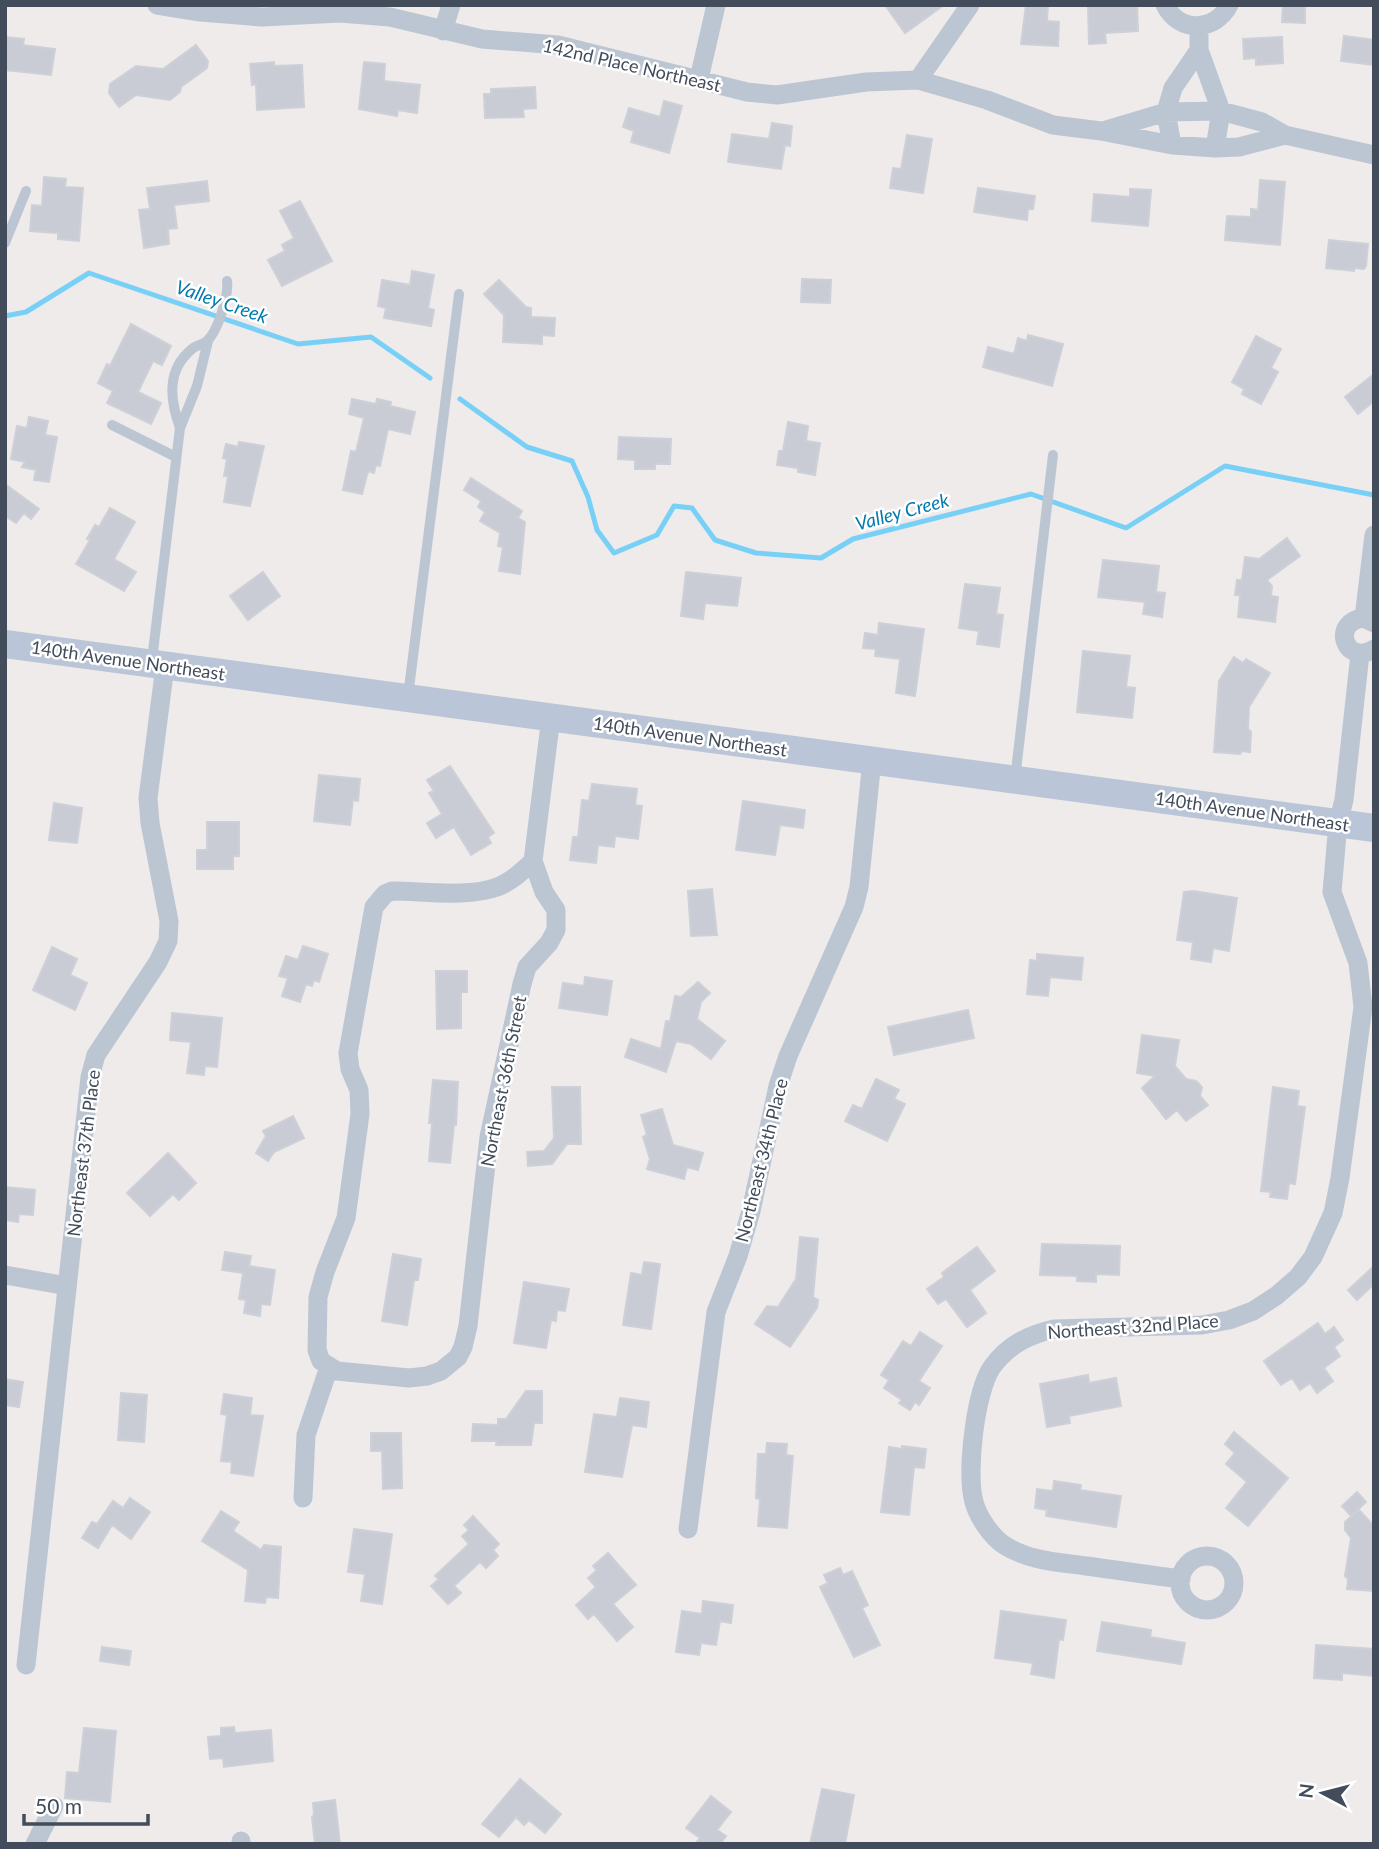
<svg xmlns="http://www.w3.org/2000/svg" width="1379" height="1849" font-family="Lato,sans-serif">
	<rect width="100%" height="100%" fill="#eeebea"/>
	<g fill="none" stroke-linecap="round" stroke-linejoin="round">
		<path stroke="#79d0f6" stroke-width="5" d="M5,316L26,312L89,273L298,344L371,337L430,378
			M460,399L527,447L572,461L588,497L597,530L614,553L657,535L674,506L692,508L715,540L756,553L821,558L853,539L1031,494L1126,528L1225,466L1374,495"/>
	</g>
	<path fill="#c9ccd4" stroke="#ced0d8" stroke-width="2" d="M885,5H944L905,33Z
		M1026,5H1048L1047,21L1059,22L1058,46L1021,44Z
		M1088,5H1137L1138,31L1105,33L1106,43L1089,44Z
		M1283,5H1305V23L1282,22Z
		M1344,36L1374,40V65L1341,61Z
		M5,37L24,39L23,45L55,49L51,75L5,70Z
		M1282,37L1283,63L1256,65V58L1244,59L1243,39Z
		M196,45L208,61L207,68L181,87L180,92L170,100L136,95L119,107L109,93L110,84L136,66L163,69Z
		M274,62V66L302,65L304,107L257,110L256,84L252,85L250,64Z
		M364,62L385,64L384,81L420,85L417,113L398,110L397,116L359,109Z
		M535,87L536,108L523,109L524,117L485,118L484,94H491V89Z
		M664,101L682,106L669,153L631,142L634,131L623,127L629,108L660,117Z
		M772,123L792,126L790,146L785,145L781,169L728,162L732,134L769,139Z
		M907,135L932,139L923,193L890,188L893,168L901,169Z
		M44,177L66,179L65,187L83,188L79,241L58,239V233L30,231L32,205L42,206Z
		M1260,180L1285,182L1280,245L1225,240L1227,216L1251,217V209L1258,210Z
		M207,181L209,201L174,205L177,228L168,229L169,244L144,248L139,210L150,209L147,188Z
		M978,188L1035,196L1033,209H1028L1027,220L974,212Z
		M1130,189L1151,190L1148,226L1092,221L1094,194L1130,197Z
		M300,201L332,261L282,286L268,260L285,251L282,245L294,238L280,211Z
		M1329,240L1368,244L1366,266L1364,269L1354,268V271L1326,268Z
		M412,271L434,275L428,308L434,310L431,326L384,318L386,308L378,306L382,280L410,285Z
		M802,279L831,280L830,303L801,302Z
		M499,280L526,307L531,308V317L555,318L554,336L542,335V344L503,342L504,315L484,294Z
		M131,324L171,346L162,365L153,361L138,392L161,403L151,424L107,403L113,391L98,383L107,364L110,366Z
		M1028,335L1063,344L1052,386L983,367L988,347L1014,354L1018,338L1027,341Z
		M1256,336L1281,349L1271,368L1278,372L1261,404L1242,394L1244,389L1232,382Z
		M1374,374V401L1358,414L1345,397Z
		M352,399L376,404L377,399L391,402L390,406L415,412L410,434L388,429L380,466L376,465L374,473L368,471L362,494L343,490L351,451L356,452L364,418L349,414Z
		M29,417L48,421L45,435L57,437L49,482L34,480L36,470L22,467L25,462L11,459L17,426L27,428Z
		M788,422L808,426L806,441L820,443L815,475L798,472V468L777,465L779,451H783Z
		M619,437L671,439L670,464H655V469H635V460L618,459Z
		M239,442L264,446L250,506L224,502L228,476H224L227,459L223,458L226,444L238,447Z
		M471,478L522,511L518,518L525,522L520,574L499,571L503,547L498,546L500,533L480,521L485,512L478,507L481,501L464,490Z
		M5,484L39,509L31,519L24,513L16,523L5,516Z
		M110,508L135,522L114,559L136,572L124,591L76,564L90,540L87,539L95,525L99,527Z
		M1287,538L1300,556L1267,580L1272,586L1271,596L1278,597L1275,622L1238,617L1240,595H1235L1237,580H1242L1245,557L1259,559Z
		M1103,560L1159,566L1156,592L1165,593L1162,617L1143,614L1145,602L1098,597Z
		M263,572L280,596L248,620L230,596Z
		M686,572L741,578L737,606L705,603L703,619L681,616Z
		M965,584L1000,588L996,614L1003,615L999,647L977,644L979,631L959,628Z
		M879,623L924,629L915,696L896,693L900,659L875,656L876,649L863,648L865,633L878,635Z
		M1083,651L1130,656L1126,687L1135,688L1132,718L1077,712Z
		M1234,657L1243,663L1246,659L1270,673L1249,707L1248,729L1251,732L1250,752L1242,751L1240,754L1214,752L1219,681Z
		M450,766L494,833L488,837L491,843L471,855L454,827L436,838L427,823L442,814L429,793L434,791L427,780Z
		M319,775L360,779L358,801L353,800L350,825L314,821Z
		M592,784L637,789L635,805L642,806L638,839L615,836L614,847L598,845L596,863L570,860L573,837H578L582,800L589,801Z
		M743,801L805,810L803,828L780,825L775,855L736,850Z
		M54,803L82,808L77,843L49,840Z
		M207,822H239V856H233V869H197V850H207Z
		M712,889L717,935L691,936L688,891Z
		M1194,891L1237,898L1229,951L1213,948L1211,962L1191,959L1193,942L1177,940L1184,892Z
		M303,946L328,954L319,982L314,980L312,986L306,984L300,1002L282,996L288,978L279,976L286,956L298,960Z
		M52,947L77,959L70,975L87,983L75,1010L33,990Z
		M1037,954L1083,958L1081,980L1050,977L1048,996L1027,994L1030,960L1037,961Z
		M436,971H467V992H461V1028L437,1029Z
		M585,977L612,981L607,1015L559,1008L563,983L584,986Z
		M698,982L710,993L701,1002L697,1019L725,1041L711,1059L691,1044L676,1041L666,1072L625,1057L631,1039L661,1049L666,1021L670,1022L675,996L681,997Z
		M968,1010L974,1038L894,1055L888,1027Z
		M172,1013L222,1018L217,1067L205,1066L204,1075L187,1073L191,1042L170,1040Z
		M1142,1035L1179,1040L1175,1066L1186,1079L1196,1081L1202,1087L1200,1096L1208,1105L1186,1121L1177,1110L1166,1119L1142,1088L1155,1076L1137,1073Z
		M876,1079L899,1090L894,1099L905,1104L887,1141L845,1121L853,1105L862,1109Z
		M433,1080L458,1082L456,1125H454L450,1163L429,1161L432,1123H429Z
		M552,1087H580L581,1144H567L552,1164L528,1166L527,1152L544,1151L554,1138Z
		M1273,1087L1299,1091L1297,1106L1305,1107L1295,1184L1289,1183L1287,1199L1270,1197L1271,1192L1261,1191Z
		M662,1109L673,1145L703,1153L698,1170L687,1167L684,1179L647,1169L650,1159L643,1137L647,1135L641,1115Z
		M293,1116L304,1138L274,1152L268,1161L256,1153L266,1136L263,1131Z
		M168,1153L196,1183L179,1200L173,1194L150,1216L127,1193Z
		M5,1187L35,1190L33,1215L19,1214L18,1222L5,1220Z
		M800,1237L818,1239L813,1297L818,1300L817,1308L790,1347L755,1324L767,1306L778,1307L796,1279Z
		M1042,1244L1120,1246L1119,1275L1096,1274V1282L1077,1281V1276L1040,1275Z
		M977,1247L995,1271L970,1290L986,1313L967,1327L946,1299L938,1304L927,1289L944,1277L942,1273Z
		M225,1252L251,1256L249,1266L275,1270L270,1305L261,1304L260,1316L244,1313L246,1300L239,1299L243,1273L222,1270Z
		M393,1254L421,1259L418,1280H414L407,1325L382,1321Z
		M644,1262L660,1264L651,1329L623,1325L631,1273L642,1275Z
		M1374,1266V1284L1357,1300L1348,1290Z
		M524,1282L569,1289L565,1311L557,1310L556,1321L551,1320L546,1348L514,1343Z
		M1318,1323L1325,1334L1334,1327L1343,1340L1334,1347L1340,1356L1324,1368L1333,1381L1317,1393L1310,1383L1300,1390L1292,1378L1281,1385L1264,1361Z
		M920,1332L942,1346L919,1381L930,1388L919,1405L915,1402L910,1410L899,1403L902,1400L884,1388L889,1380L881,1375L903,1341L911,1346Z
		M1088,1375L1089,1383L1116,1378L1121,1406L1069,1416L1070,1423L1047,1427L1040,1384Z
		M5,1379L23,1382L19,1407L5,1405Z
		M526,1391H542V1423H534L531,1445H496L497,1441H472L473,1424L498,1425V1419H506Z
		M121,1393L147,1395L144,1442L118,1440Z
		M224,1394L252,1398L250,1415L263,1416L253,1476L231,1473L232,1462L221,1461L227,1415L221,1414Z
		M620,1398L649,1402L646,1427L632,1425L622,1477L585,1472L594,1414L617,1417Z
		M1234,1432L1288,1478L1248,1526L1226,1508L1247,1482L1226,1464L1235,1453L1225,1444Z
		M371,1433H401L402,1488L383,1489L382,1451H371Z
		M767,1443L787,1444L786,1455L793,1456L787,1528L758,1526L760,1499L756,1498L758,1454H766Z
		M902,1446L926,1449L924,1468L914,1467L909,1515L881,1512L889,1447L902,1449Z
		M1054,1481L1081,1485L1080,1490L1121,1496L1116,1527L1046,1516L1047,1510L1035,1508L1037,1489L1053,1491Z
		M1357,1492L1366,1502L1351,1516L1342,1506Z
		M130,1498L150,1512L131,1539L112,1525L98,1548L82,1538L92,1522L97,1524L113,1501L123,1508Z
		M1359,1510L1374,1526V1591L1347,1589L1348,1579L1345,1576L1351,1538L1345,1530V1522Z
		M221,1511L239,1522L233,1531L261,1550L264,1545L281,1547L278,1598L266,1597L265,1603L245,1601L248,1570L202,1541Z
		M473,1516L499,1544L493,1550L498,1556L486,1568L480,1562L454,1586L461,1593L448,1604L431,1586L439,1579L435,1576L469,1544L462,1536L469,1530L464,1525Z
		M354,1529L392,1534L382,1604L361,1601L365,1574L348,1572Z
		M608,1553L636,1585L613,1604L633,1627L617,1641L594,1614L588,1619L576,1605L596,1587L588,1578L597,1570L593,1566Z
		M840,1568L843,1575L852,1571L868,1605L862,1608L880,1645L854,1657L820,1587L828,1583L824,1575Z
		M703,1601L733,1605L731,1623L720,1621L716,1645L701,1643L699,1655L676,1652L682,1611L702,1614Z
		M1001,1611L1066,1620L1063,1640L1059,1639L1054,1678L1031,1674L1033,1663L995,1658Z
		M1102,1622L1151,1630L1150,1637L1185,1643L1181,1664L1097,1651Z
		M1316,1645L1374,1649V1676L1342,1673V1680L1314,1678Z
		M102,1647L131,1651L129,1665L100,1661Z
		M234,1727L235,1733L271,1730L273,1761L224,1767L223,1758L210,1759L208,1737L221,1736V1728Z
		M84,1728L116,1731L110,1802L65,1798L67,1772L79,1773Z
		M520,1779L561,1814L545,1833L529,1820L524,1825L516,1817L499,1837L482,1824Z
		M822,1789L854,1795L845,1844H810Z
		M711,1796L731,1812L717,1830L726,1836L720,1844H695L700,1838L686,1828Z
		M335,1800L340,1844H315L312,1817L314,1815L313,1803Z"/>
	<g fill="none" stroke-linecap="round" stroke-linejoin="round">
		<path stroke="#bcc6d3" stroke-width="10" d="M5,243L26,191
			M112,425L176,457
			M180,428L197,386L208,341
			M152,660L180,428C170,400 166,370 192,349C196,345 203,345 207,341C218,331 229,295 227,281
			M408,696L459,294
			M1015,779L1053,455"/>
		<path stroke="#bcc6d3" stroke-width="19" d="M157,5L200,12L262,17L340,13L390,17L482,39L558,45L747,92L777,95L866,82L918,80L987,100L1053,125L1101,131L1172,145L1215,148L1239,147L1285,135
			M1165,5C1179,33 1215,32 1229,5
			M1199,27V50L1221,111L1215,148
			M443,31L451,5
			M699,79L716,5
			M918,80L970,5
			M1106,130L1166,112L1221,111L1262,122L1285,135L1374,155
			M1172,145L1166,112L1173,88L1199,50
			M1364,618L1374,535
			M1374,623L1364,618C1330,621 1345,667 1374,649
			M533,861C523,871 511,882 497,887C469,898 422,891 392,891L385,894L374,907L348,1053L350,1069L359,1090L360,1114L346,1218L325,1272L318,1297L317,1350L321,1361L337,1371L409,1378L427,1376L441,1371L458,1357L463,1347L468,1326L489,1137L522,984L527,967L549,943L556,930V910L544,892L533,861L551,717
			M5,1275L67,1286
			M303,1498L306,1435L329,1367
			M688,1529L716,1312L738,1256L751,1211L778,1086L788,1056L854,907L859,887L872,760
			M1180 1583a27 27 0 1 1 54 0a27 27 0 1 1-54 0Z
			M1181,1579C1149,1575 1117,1570 1086,1566C1058,1562 1029,1561 1004,1545C991,1536 978,1517 974,1502C966,1473 975,1392 992,1367C1008,1345 1028,1335 1054,1329L1202,1325L1229,1320L1253,1311L1276,1296L1298,1277L1313,1257L1333,1213L1340,1178L1363,1007L1358,963L1332,892L1338,823L1344,800L1360,654
			M26,1665L90,1077L96,1055L158,962L168,941L169,921L150,823L148,798L165,666
			M241,1841V1844
			M35,1844L54,1806"/>
		<path stroke="#bac6d7" stroke-width="28" d="M5,644L1374,828"/>
	</g>
	<g text-anchor="middle" dominant-baseline="central" stroke-width="5" stroke-linejoin="round" paint-order="stroke">
		<g font-size="18" fill="#424c5a" stroke="#fff">
			<text transform="translate(632 65) rotate(13)">142nd Place Northeast</text>
			<text transform="translate(128 660) rotate(8)">140th Avenue Northeast</text>
			<text transform="translate(690 736) rotate(8)">140th Avenue Northeast</text>
			<text transform="translate(1252 811) rotate(8)">140th Avenue Northeast</text>
			<text transform="translate(503 1081) rotate(-79)">Northeast 36th Street</text>
			<text transform="translate(83 1153) rotate(-83)">Northeast 37th Place</text>
			<text transform="translate(761 1160) rotate(-76)">Northeast 34th Place</text>
			<text transform="translate(1133 1326) rotate(-4)">Northeast 32nd Place</text>
		</g>
		<g font-size="19" font-style="italic" fill="#007aaf" stroke="#fff">
			<text transform="translate(222 301) rotate(19)">Valley Creek</text>
			<text transform="translate(902 511) rotate(-15)">Valley Creek</text>
		</g>
	</g>
	<rect width="1379" height="1849" fill="none" stroke="#424c5a" stroke-width="14"/>
	<g transform="translate(1323 1793) rotate(277)" stroke="#ffffff" stroke-width="5" paint-order="stroke">
	<path d="M0-5L12 26L0 18L-12 26Z" fill="#424c5a"/>
	<text y="-10" font-size="19" font-weight="bold" text-anchor="middle" fill="#424c5a">N</text>
	</g>
	<path d="M24 1814v10h124v-10" fill="none" stroke="#424c5a" stroke-width="3.5"/>
	<text x="35" y="1814" font-size="21" fill="#424c5a" stroke="#ffffff" stroke-width="5" paint-order="stroke">50 m</text>
</svg>
